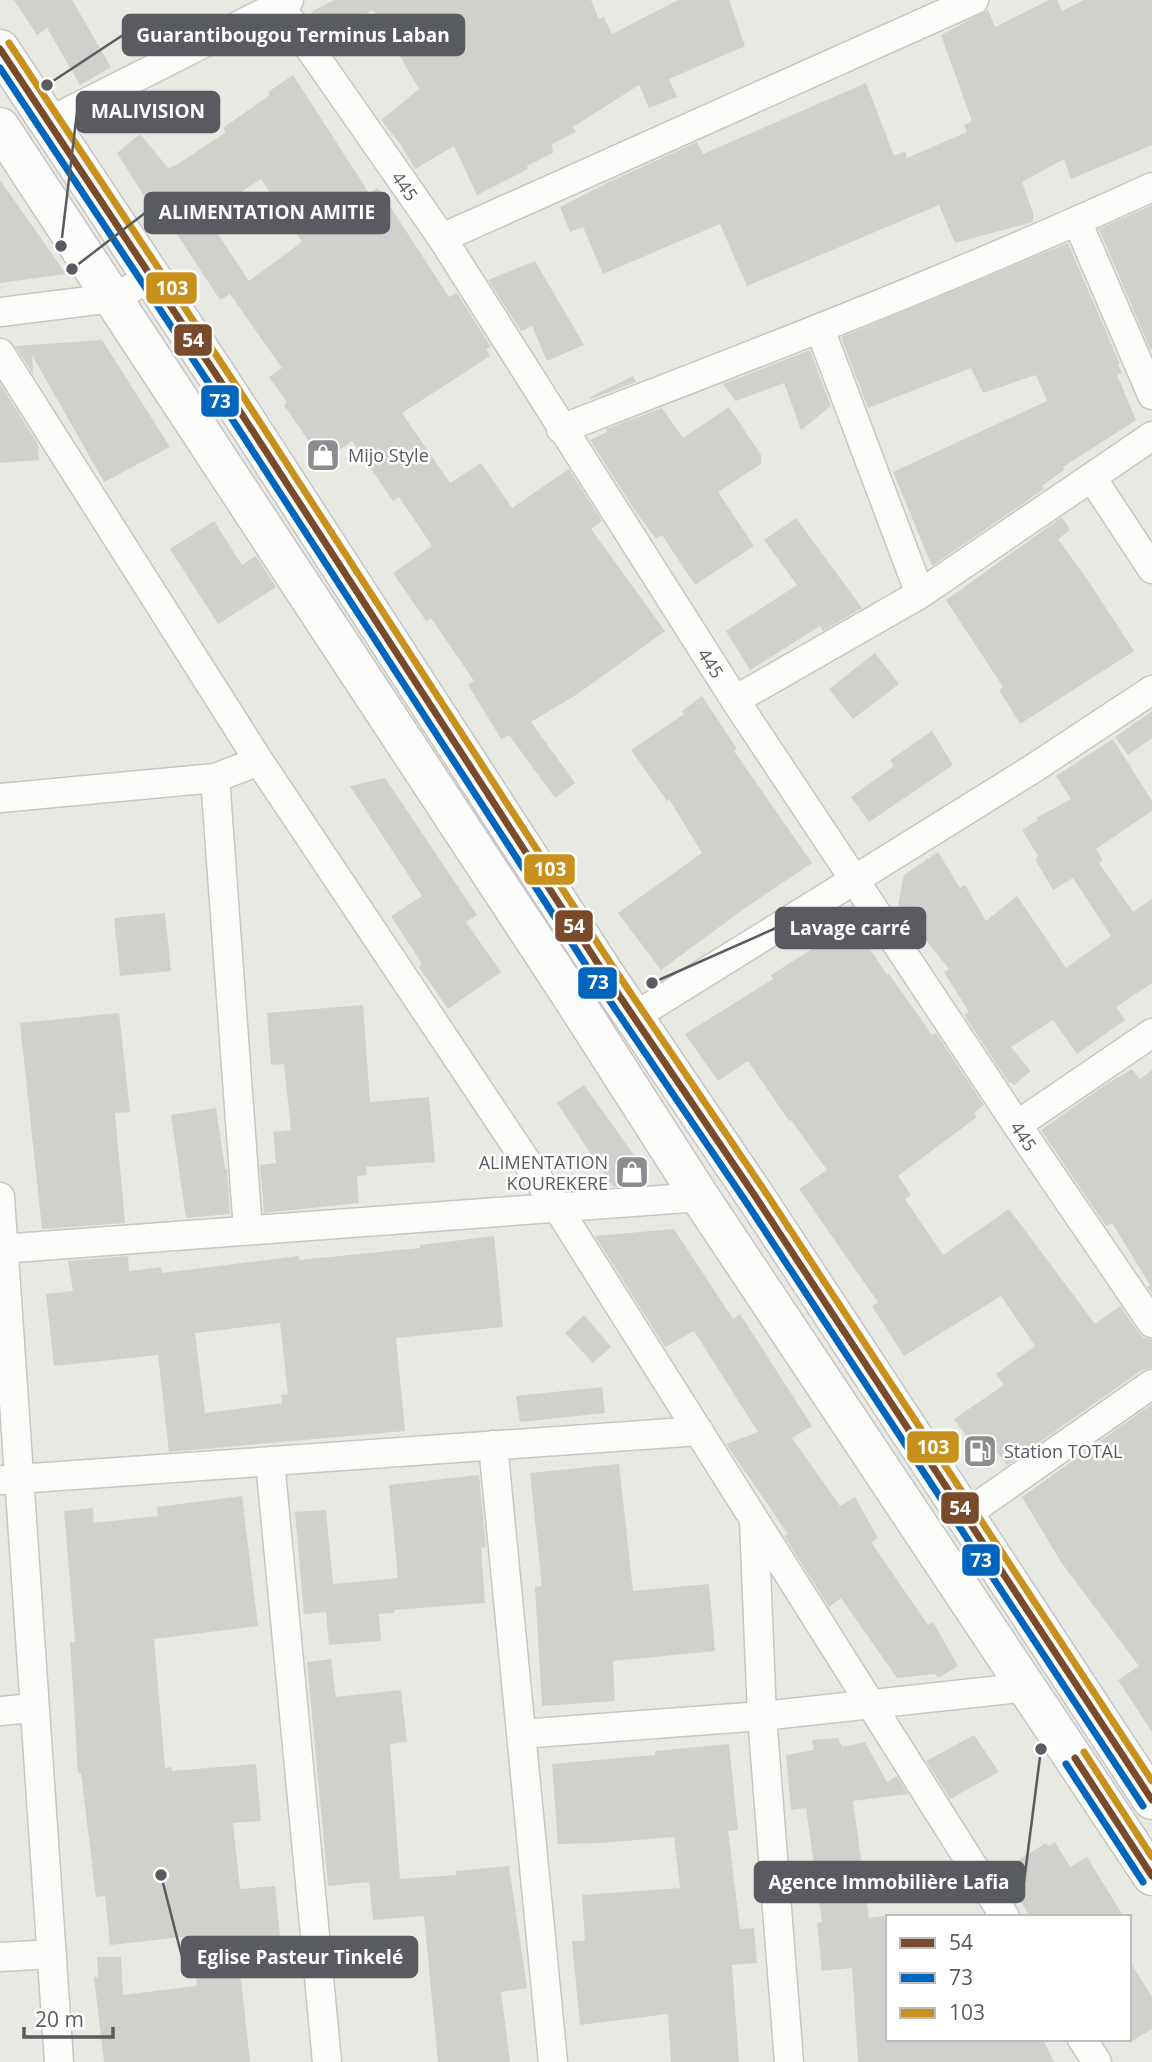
<svg xmlns="http://www.w3.org/2000/svg" width="1152" height="2062" font-family="'Open Sans',sans-serif">
	<rect width="100%" height="100%" fill="#e9e9e3"/>
	<path fill="#d0d0cd" fill-rule="evenodd" d="M14,0H72L111,67L80,85L47,28L37,35Z
		M334,0H591L599,19L604,17L612,34L678,0H729L745,46L669,79L677,97L649,108L639,85L573,127L576,132L552,144L553,153L527,166L528,169L477,195L454,146L415,169L399,142L381,120L419,89L373,10L324,36L311,12Z
		M1049,0H1057L1062,11L1084,0H1152V145L1071,179L1064,159L1022,182L1033,213V222L955,243L939,205L747,286L720,224L603,274L583,227L570,232L560,207L607,183L697,142L703,154L866,83L894,156L905,151L907,158L967,132L964,125L972,121L941,35L988,10L995,27Z
		M293,75L369,193L378,188L449,297L457,293L491,347L486,349L490,356L402,413L450,483L481,463L512,508L569,469L602,521L591,529L665,631L579,693L531,722L575,783L555,798L509,735L501,739L468,685L474,681L431,618L426,621L393,573L432,546L399,497L393,501L352,441L323,462L284,405L287,402L269,377L282,368L230,294L220,300L173,228L167,232L117,153L140,134L168,168L178,164L226,132L223,128L270,95L268,92ZM261,179L302,242L249,281L206,216Z
		M0,180L66,274L0,283Z
		M1152,205V349H1150L1099,229Z
		M1068,243L1120,364L1118,365L1122,373L1117,375L1136,420L1063,467L1064,470L1042,486L1044,489L932,566L893,472L1047,401L1036,375L983,393L971,368L868,408L841,337Z
		M535,261L584,345L547,361L532,326L521,331L488,280Z
		M102,340L170,447L104,482L32,355L33,374L15,346Z
		M810,350L831,406L801,430L784,383L736,401L723,384Z
		M633,376L636,382L591,399L590,397Z
		M0,384L38,444L39,460L0,463Z
		M729,407L761,455V464L718,492L754,546L695,585L662,535L656,539L636,512L590,440L607,432L606,429L662,408L683,438Z
		M1062,517L1070,530L1058,539L1087,579L1134,651L1020,724L999,690L1003,687L946,600Z
		M796,518L862,608L823,631L820,626L750,670L726,631L797,585L764,540Z
		M214,521L242,565L256,556L276,587L218,624L170,549Z
		M875,653L899,684L853,719L829,689Z
		M702,696L737,749L734,751L812,863L745,908L661,970L618,913L702,853L669,799L667,801L631,750L684,714L682,711Z
		M1152,711V738L1128,755L1115,737Z
		M932,731L953,765L869,822L851,797L894,766L890,760Z
		M1113,739L1152,801V811L1096,849L1103,860L1099,863L1133,912L1152,899V983L1116,1007L1125,1020L1077,1054L1053,1020L1011,1047L1031,1071L1014,1085L1011,1082L1009,1083L964,1015L969,1012L944,972L949,969L898,905L904,875L938,852L960,888L965,885L986,921L1017,896L1066,968L1111,936L1073,878L1053,890L1036,861L1038,856L1022,830L1038,820L1036,818L1071,799L1056,776Z
		M385,778L477,915L466,922L501,972L448,1009L419,967L422,964L391,916L422,896L350,786Z
		M165,913L171,971L120,976L114,918Z
		M853,923L887,975L889,974L932,1035L936,1033L984,1105L974,1113L977,1117L898,1176L911,1195L905,1199L943,1255L1009,1209L1095,1324L1120,1306L1139,1333L1144,1338L1152,1339V1368L1142,1370L1007,1465L984,1437L974,1446L954,1419L1004,1385L996,1374L1035,1346L1001,1296L904,1356L872,1306L878,1302L875,1298L799,1189L827,1170L791,1120L789,1121L748,1061L718,1081L685,1034L773,979L771,975Z
		M363,1005L370,1102L429,1097L435,1162L366,1167L367,1175L357,1176L359,1203L264,1213L260,1165L276,1163L273,1132L291,1130L284,1064L271,1065L267,1013Z
		M119,1013L130,1112L115,1113L125,1223L42,1229L20,1023Z
		M1132,1069L1140,1079L1152,1070V1293L1147,1287L1150,1285L1112,1223L1106,1226L1041,1130L1105,1085Z
		M584,1085L644,1169L618,1186L613,1187L557,1103Z
		M216,1108L225,1169H227L230,1214L186,1218L171,1115Z
		M674,1229L733,1319L740,1314L812,1426L792,1438L840,1506L855,1497L878,1538L871,1542L928,1625L933,1622L958,1666L938,1678L935,1674L897,1678L841,1598L829,1607L784,1536L788,1534L726,1444L758,1432L694,1331L665,1347L595,1236Z
		M494,1236L503,1327L396,1338L405,1431L169,1452L158,1355L54,1366L46,1294L73,1291L68,1261L128,1256L129,1271L161,1267L162,1273L299,1256V1260L420,1248V1245ZM280,1323L288,1394L281,1395L282,1403L205,1413L195,1333Z
		M584,1315L611,1347L593,1363L565,1333Z
		M602,1387L605,1413L520,1422L516,1396Z
		M1152,1404V1732L1118,1680L1139,1666L1061,1562L1022,1497Z
		M619,1464L633,1591L709,1584L715,1651L613,1661L615,1701L542,1706L535,1587L542,1586L530,1473Z
		M479,1475L486,1547L481,1548L485,1603L394,1610V1613L379,1614L381,1641L329,1645L326,1612L304,1614L295,1512L326,1510L333,1584L398,1578L389,1485Z
		M242,1496L258,1626L154,1639L165,1768L171,1767L172,1771L256,1764L261,1821L233,1823L240,1889L275,1886L280,1937L237,1942L250,2062H104L94,1977H98L97,1957H121L123,1995L195,1986L197,1984L190,1936L110,1945L105,1896L96,1897L81,1773H78L70,1642H75L64,1511L93,1508L94,1523L158,1516L157,1507Z
		M331,1659L336,1697L401,1690L407,1742L390,1744L400,1879L456,1875V1871L509,1866L527,1988L501,1992L510,2062H438L424,1916L373,1920L369,1882L328,1886L307,1662Z
		M974,1735L999,1772L950,1799L926,1761Z
		M838,1738L842,1747L865,1742L887,1782L897,1776L908,1794L853,1801L869,1918L884,1916L888,1954V2039H1043L1054,2062H858L852,1968L822,1971L817,1923L822,1922L806,1808L791,1810L786,1755L814,1750L812,1740Z
		M729,1744L738,1830L728,1831L740,1929L754,1928L757,1963L732,1965L739,2062H671L668,2014L580,2025L572,1941H585L582,1895L680,1888L674,1837L600,1843L558,1844L552,1764L655,1755V1751Z
		M1055,1842L1070,1867L1087,1857L1124,1917H1030L1002,1870L1046,1843L1048,1846Z
		M1129,1960L1152,1997V2029L1129,2043Z"/>
	<g fill="none" stroke-linecap="round" stroke-linejoin="round">
		<g stroke="#c6c7c5" stroke-width="31">
			<path id="street" d="M276,0L442,238L735,700L1017,1125L1152,1323
				M48,122L289,0
				M1077,221L1152,395
				M442,238L974,0
				M0,312L113,298L152,277
				M820,329L920,594
				M0,353L259,761L557,1207L1005,1917
				M561,429C760,352 959,276 1152,187
				M1092,478L1152,569
				M735,700L920,594L1152,436
				M215,778L248,1230
				M0,798L215,778L259,761
				M634,1017L1034,768L1152,690
				M1017,1125L1152,1033
				M0,1197L59,2062
				M0,1249L700,1197
				M493,1445L553,2062
				M270,1461L327,2062
				M3,1480L699,1431
				M965,1515L1152,1384
				M754,1521L762,1716L789,2062
				M0,1711L33,1708
				M521,1734L762,1716L1028,1687
				M0,1957L52,1954
				M1082,2039L1097,2062"/>
		</g>
		<g stroke="#c4c5c4" stroke-width="41">
			<path id="secondary" d="M0,49L219,379L604,973L755,1196L1152,1800
				M0,127L570,994L700,1197L1152,1876"/>
		</g>
		<use href="#street" stroke="#fcfcfb" stroke-width="28"/>
		<use href="#secondary" stroke="#fcfcfb" stroke-width="38"/>
		<g stroke="#fff" stroke-width="12">
			<path id="bus-1" d="M0,49L219,379L604,973L755,1196L1152,1800
				M1075,1758L1152,1876"/>
		</g>
		<g stroke="#fff" stroke-width="12">
			<path id="bus-2" d="M0,68L210,385L595,979L746,1202L1143,1806
				M1066,1764L1143,1882"/>
		</g>
		<g stroke="#fff" stroke-width="12">
			<path id="bus-3" d="M9,43L228,373L613,967L764,1190L1152,1781
				M1084,1752L1152,1857"/>
		</g>
		<use href="#bus-1" stroke="#7a4b2a" stroke-width="7"/>
		<use href="#bus-2" stroke="#0065bd" stroke-width="7"/>
		<use href="#bus-3" stroke="#c8901d" stroke-width="7"/>
	</g>
	<defs>
		<g id="shop-square" transform="scale(1.75)"><rect x="-9" y="-9" width="18" height="18" rx="4" fill="#8b8d8e" stroke="#fff"/><path d="M-5-2.5h2.3a2.7 3.5 0 0 1 5.4 0H5L5.5 6h-11ZM-1.5-2.5h3a1.5 2.3 0 0 0-3 0Z" fill="#fff"/></g>
		<g id="fuel-square" transform="scale(1.75)"><rect x="-9" y="-9" width="18" height="18" rx="4" fill="#8b8d8e" stroke="#fff"/><path d="M-5.5-6h7V0h2V4h1.3V-2.5L3-4.5l.8-.8L6-3V5H2.5V1h-1V6h-7ZM-4.2-4.7v3.2H.2V-4.7Z" fill="#fff"/></g>
	</defs>
	<g fill-rule="evenodd">
		<use href="#shop-square" x="323" y="455"/>
		<use href="#shop-square" x="632" y="1172"/>
		<use href="#fuel-square" x="980" y="1451"/>
	</g>
	<g text-anchor="middle" dominant-baseline="central" stroke-width="5" stroke-linejoin="round" paint-order="stroke">
		<g font-size="18" fill="#595b61" stroke="#fff">
			<text transform="translate(405 186) rotate(55)">445</text>
			<text transform="translate(711 663) rotate(57)">445</text>
			<text transform="translate(1024 1136) rotate(56)">445</text>
		</g>
		<g font-size="18" fill="#595b61" stroke="#fff" text-anchor="start">
			<text x="348" y="455">Mijo Style</text>
			<text x="608" y="1162" text-anchor="end">ALIMENTATION<tspan x="608" dy="21">KOUREKERE</tspan></text>
			<text x="1004" y="1451">Station TOTAL</text>
		</g>
	</g>
	<path fill="none" stroke="#595b61" stroke-width="2.5" d="M47 85L123 35M61 246L77 112M72 269L145 213M652 983L776 928M1041 1749L1024 1882M161 1875L182 1957"/>
	<g fill="#595b61" stroke="#fff" stroke-width="2.5">
		<circle cx="47" cy="85" r="7"/>
		<circle cx="61" cy="246" r="7"/>
		<circle cx="72" cy="269" r="7"/>
		<circle cx="652" cy="983" r="7"/>
		<circle cx="1041" cy="1749" r="7"/>
		<circle cx="161" cy="1875" r="7"/>
	</g>
	<g fill="#595b61" stroke="#595b61" stroke-width="2.5">
		<rect x="123" y="15" width="341" height="40" rx="7"/>
		<rect x="77" y="92" width="142" height="40" rx="7"/>
		<rect x="145" y="193" width="244" height="40" rx="7"/>
		<rect x="776" y="908" width="149" height="40" rx="7"/>
		<rect x="755" y="1862" width="269" height="40" rx="7"/>
		<rect x="182" y="1937" width="235" height="40" rx="7"/>
	</g>
	<g font-size="19" text-anchor="middle" font-weight="bold" fill="#fff">
		<text x="293" y="42">Guarantibougou Terminus Laban</text>
		<text x="148" y="118">MALIVISION</text>
		<text x="267" y="219">ALIMENTATION AMITIE</text>
		<text x="850" y="935">Lavage carré</text>
		<text x="889" y="1889">Agence Immobilière Lafia</text>
		<text x="300" y="1964">Eglise Pasteur Tinkelé</text>
	</g>
	<g stroke="#fff" stroke-width="2.5">
		<rect x="145" y="271" width="53" height="34" rx="7" fill="#c8901d"/>
		<rect x="173" y="323" width="40" height="34" rx="7" fill="#7a4b2a"/>
		<rect x="200" y="384" width="40" height="34" rx="7" fill="#0065bd"/>
		<rect x="523" y="853" width="53" height="33" rx="7" fill="#c8901d"/>
		<rect x="554" y="909" width="40" height="34" rx="7" fill="#7a4b2a"/>
		<rect x="577" y="966" width="41" height="34" rx="7" fill="#0065bd"/>
		<rect x="906" y="1430" width="54" height="34" rx="7" fill="#c8901d"/>
		<rect x="940" y="1491" width="40" height="34" rx="7" fill="#7a4b2a"/>
		<rect x="961" y="1543" width="40" height="34" rx="7" fill="#0065bd"/>
	</g>
	<g font-size="19" text-anchor="middle" font-weight="bold" fill="#fff">
		<text x="172" y="295">103</text>
		<text x="193" y="347">54</text>
		<text x="220" y="408">73</text>
		<text x="550" y="876">103</text>
		<text x="574" y="933">54</text>
		<text x="598" y="989">73</text>
		<text x="933" y="1454">103</text>
		<text x="960" y="1515">54</text>
		<text x="981" y="1567">73</text>
	</g>
	<rect x="886" y="1915" width="245" height="126" fill="#ffffff" stroke="#bdbdc0" stroke-width="2"/>
	<rect x="900" y="1938" width="35" height="10" fill="#7a4b2a" stroke="#bdbdc0" stroke-width="2"/>
	<text x="949" y="1950" font-size="21" fill="#595b61">54</text>
	<rect x="900" y="1973" width="35" height="10" fill="#0065bd" stroke="#bdbdc0" stroke-width="2"/>
	<text x="949" y="1985" font-size="21" fill="#595b61">73</text>
	<rect x="900" y="2008" width="35" height="10" fill="#c8901d" stroke="#bdbdc0" stroke-width="2"/>
	<text x="949" y="2020" font-size="21" fill="#595b61">103</text>
	<path d="M24 2027v10h89v-10" fill="none" stroke="#595b61" stroke-width="3.5"/>
	<text x="35" y="2027" font-size="21" fill="#595b61" stroke="#ffffff" stroke-width="5" paint-order="stroke">20 m</text>
</svg>
